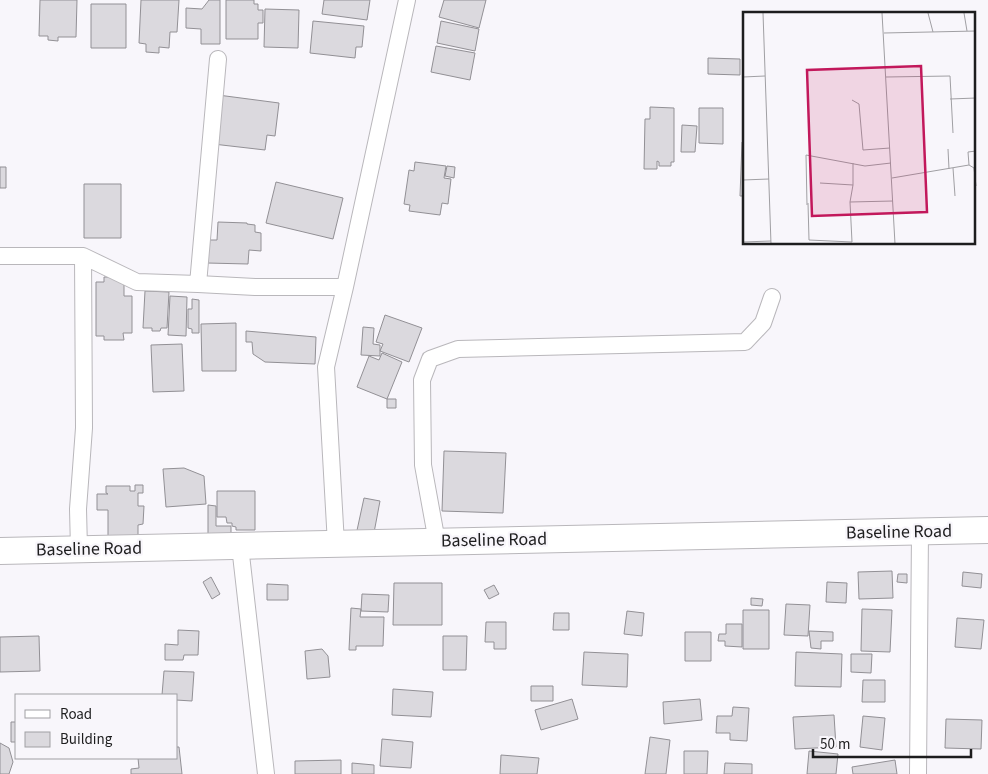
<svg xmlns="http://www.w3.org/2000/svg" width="988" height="774" font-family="'Source Sans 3',sans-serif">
	<rect width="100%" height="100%" fill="#f8f6fb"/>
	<path fill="#dbd9de" stroke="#929095" d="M40,0H77L76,37H58V41L48,40V36H39Z
		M141,0H179L177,32H170L169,48L159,47V53L146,52V44L139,43Z
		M209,0H220V44H201V29L186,28V8L202,9Z
		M226,0H254V4H258V10H263V23H258V39H226Z
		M324,0H370L367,20L322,14Z
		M444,0H486L479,28L439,17Z
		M91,4H126V48H91Z
		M265,9L299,10L298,48L264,47Z
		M313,21L364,26L362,47H356L355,58L310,53Z
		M441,21L479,29L475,51L437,43Z
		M436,46L475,53L470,80L431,72Z
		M708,58L740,59V75L708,74Z
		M218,95L279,103L275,136L267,135L265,150L213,144Z
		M650,107L674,108V162H671V166H659V162L657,161V169H644L645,119H650Z
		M699,108H723V144L699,143Z
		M682,125L697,126L695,152H681Z
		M742,142H744V196H740Z
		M415,162L446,166L444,178L451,179L448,204L442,203L440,215L409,211L410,205L404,204L409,170L414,171Z
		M447,166L455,167L454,178L445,176Z
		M0,167H6V188H0Z
		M276,182L343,198L333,239L266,223Z
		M84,184H121V238H84Z
		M218,222L247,223V224L255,225V232L261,233V251L249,250L248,264L207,263V240H217Z
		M104,277H124V296H132V333H123L124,340H104V336H96V282H104Z
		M145,291L169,292L167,328H161L160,331H152V328H143Z
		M170,296L187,297L186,336L168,335Z
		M192,299L199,300V333H192V329L188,328V309H192Z
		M385,315L422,328L409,362L380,351L383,344L376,342Z
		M236,323V371H202L201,324Z
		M363,327L374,328L373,344L380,345V356L361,355Z
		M246,331L316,337L315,364L265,362L253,354L252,342H246Z
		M182,344L184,391L153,392L151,345Z
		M382,353L402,362L387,399L357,387L369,356L379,360Z
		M387,399H396V408H387Z
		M444,451L506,453L503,513L442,511Z
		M184,468L204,476L206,504L166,507L163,469Z
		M135,485H143V493H138V506H144L143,524L138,525V537H108V510H97V494H108L106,493V486H130V491H135Z
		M217,491H255V530H236V527L232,526V523H227L226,517H217Z
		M364,498L380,501L373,538L356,535Z
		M208,505L216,506V526H231V536L208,535Z
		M892,571L893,598L859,599L858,572Z
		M963,572L982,574L981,588L962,586Z
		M898,574H907V583L897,582Z
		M211,577L220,594L212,599L203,582Z
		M827,582L847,583L846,603L826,602Z
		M394,583H442V625H393Z
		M267,584L288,585V600H267Z
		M494,585L499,594L489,599L484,590Z
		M362,594L389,595L388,612L361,611Z
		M751,598L763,599L762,606L751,605Z
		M786,604L810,605L808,636L784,635Z
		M351,608L361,609L360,617H384L383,646H356V650H349Z
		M862,609L892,610L890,652L861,651Z
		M743,610H769V649H743Z
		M627,611L644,613L642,636L624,634Z
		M554,613H569V630H553Z
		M957,618L984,620L981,649L955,647Z
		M486,622H506V649H494V642H485Z
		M726,624H742V647L725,646V641H718L719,634H726Z
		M178,630L199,631L198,655H184L183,660H165V644L178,645Z
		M809,631L833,632V641H821V649L811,648Z
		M685,632H711V661H685Z
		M39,636L40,671L0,672V637Z
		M443,636H467L466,670H443Z
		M322,649L328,656L330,677L307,679L305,651Z
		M584,652L628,654L627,687L582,685Z
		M796,652L842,654L841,687L795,686Z
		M851,654H872L871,673L851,672Z
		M164,671L194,672L192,701L176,700V695H162Z
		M863,680H885V702H862Z
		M531,686H553V701H531Z
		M393,689L433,692L431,717L392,715Z
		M572,699L578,719L541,730L535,710Z
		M700,699L702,720L664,724L663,702Z
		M733,707L749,708L747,741L730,740V733H716L717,716H732Z
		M834,715L836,747L795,749L793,717Z
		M863,716L885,718L882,750L860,747Z
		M946,719L982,720L981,749L945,748Z
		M11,722H16V742H11Z
		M650,737L670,740L666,774H645Z
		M382,739L413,742L411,768L380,766Z
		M0,743L9,748L13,762L9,774H0Z
		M176,747H179L182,774H131V769L139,768L138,758H176Z
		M684,751H708L707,774H684Z
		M809,751L838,754L836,774H807Z
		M501,755L539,758L537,774H500Z
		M341,760V774H295V761Z
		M895,760L897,774H853L852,767Z
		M352,763L374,765V774H352Z
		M725,763L752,764V774H724Z"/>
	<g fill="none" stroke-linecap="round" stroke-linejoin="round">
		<g stroke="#b9b7bb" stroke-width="18">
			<path id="minor" d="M218,59L198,284L255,287H345
				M0,256H83L84,428L78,509L79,549
				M83,256L137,282L198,284
				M437,542L423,465L422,380L430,359L458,349L745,342L763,323L772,297
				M336,544L326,367L345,287L407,0
				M240,546L266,774
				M918,774L920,531"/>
		</g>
		<g stroke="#b9b7bb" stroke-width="28">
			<path id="primary" d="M0,551L988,530"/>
		</g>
		<use href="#minor" stroke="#fff" stroke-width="16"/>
		<use href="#primary" stroke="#fff" stroke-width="26"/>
	</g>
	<g text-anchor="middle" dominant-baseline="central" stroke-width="4.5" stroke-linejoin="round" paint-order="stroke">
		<g font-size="18" fill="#1d1d1e" stroke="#f8f6fb">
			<text transform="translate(899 532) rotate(-1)">Baseline Road</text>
			<text transform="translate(494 540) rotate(-1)">Baseline Road</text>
			<text transform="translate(89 549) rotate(-1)">Baseline Road</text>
		</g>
	</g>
	<g transform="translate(743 12)">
		<rect width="232" height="232" fill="#f8f6fb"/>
		<path fill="none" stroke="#a09fa3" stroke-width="1" d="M20,1L28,232M139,1L152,232M185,1L190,20M221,1L224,19M141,21L233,19M0,65L22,64M143,65L207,64L210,121M207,87L233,86M109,88L116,92L120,138L147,136M205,137L206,157M226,153L225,140L233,139M210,156L212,184M149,166L226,153L231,156L233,174M0,168L26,167M77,171L110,173V151M107,190L110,173M65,191L66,228L109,230L107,190L150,189M64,193L63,143L122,154L148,151M0,230L28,229"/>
		<path fill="#c2185b" fill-opacity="0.15" stroke="#c2185b" stroke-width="2.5" d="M178,54L184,200L69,204L64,58Z"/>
		<rect width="232" height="232" fill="none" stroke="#1d1d1e" stroke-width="2.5"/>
	</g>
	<rect x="15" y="694" width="162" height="65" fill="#f8f6fb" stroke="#a09fa3"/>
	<rect x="25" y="710" width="25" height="8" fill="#ffffff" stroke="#a09fa3"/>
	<text x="60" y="719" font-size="15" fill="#1d1d1e">Road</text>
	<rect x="25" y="732" width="25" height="15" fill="#dbd9de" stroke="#a09fa3"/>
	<text x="60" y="744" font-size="15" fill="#1d1d1e">Building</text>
	<path d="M813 749v8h158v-8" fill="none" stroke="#1d1d1e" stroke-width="2.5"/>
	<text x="820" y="749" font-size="15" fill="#1d1d1e" stroke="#f8f6fb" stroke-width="4" paint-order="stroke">50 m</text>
</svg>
